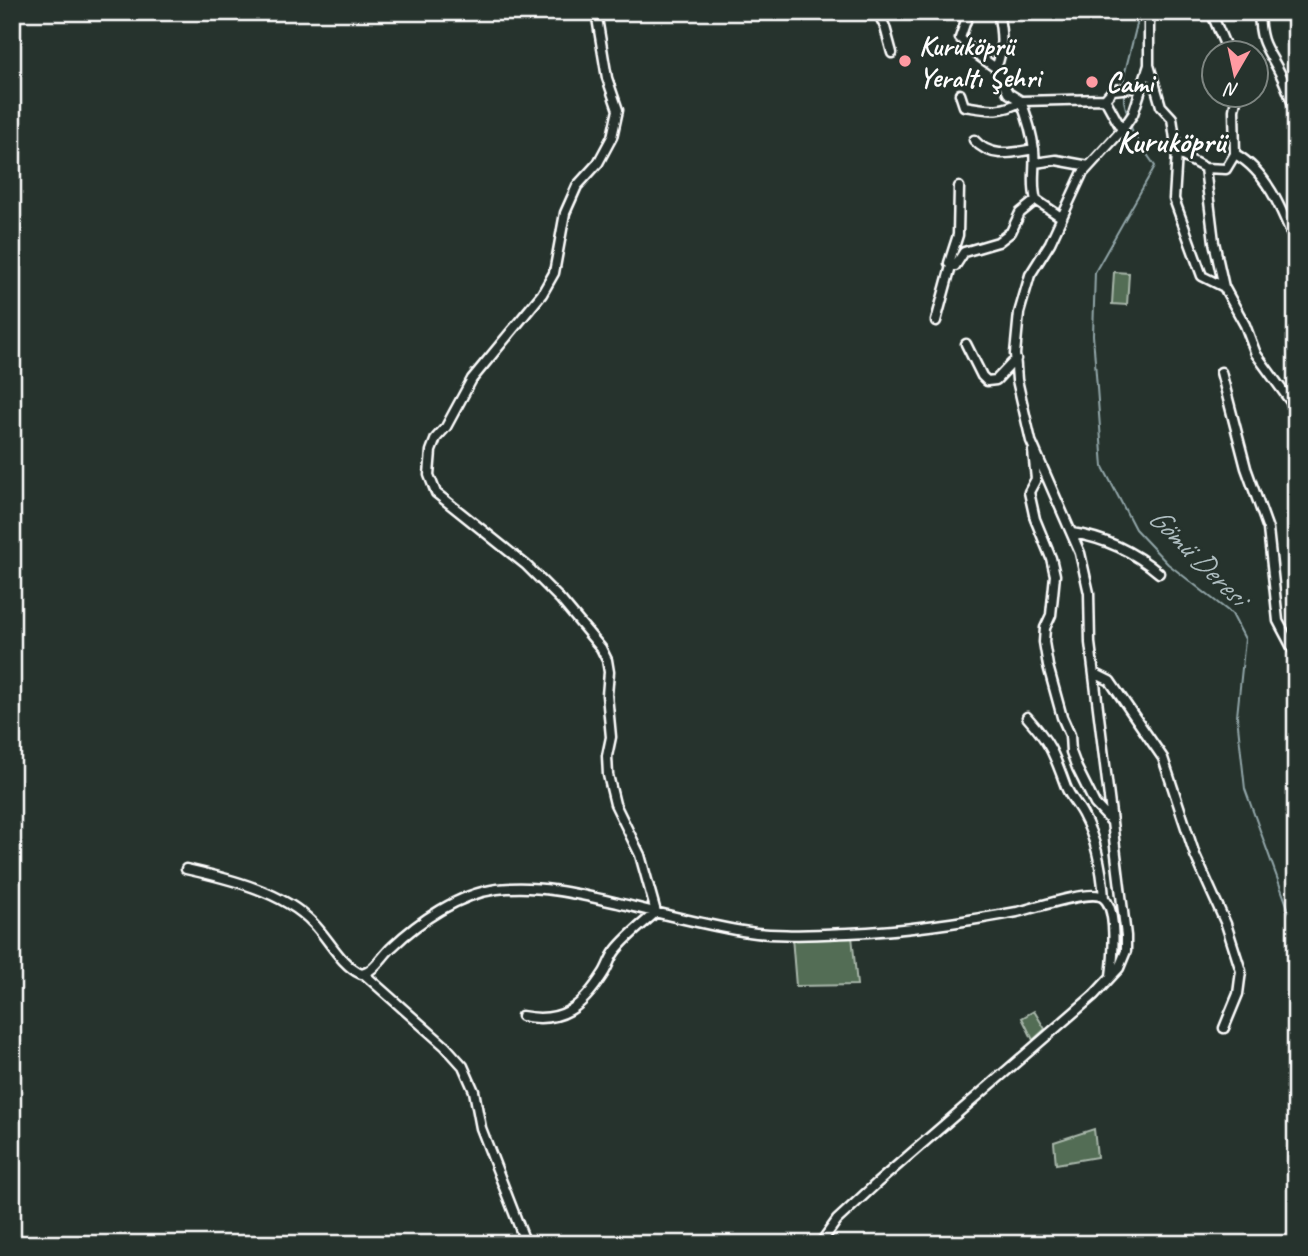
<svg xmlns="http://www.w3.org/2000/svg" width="1308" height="1256" font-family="Caveat,sans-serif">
	<rect width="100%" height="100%" fill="#26332d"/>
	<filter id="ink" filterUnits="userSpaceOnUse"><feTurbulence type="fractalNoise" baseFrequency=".0143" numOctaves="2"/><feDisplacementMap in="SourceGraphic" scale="14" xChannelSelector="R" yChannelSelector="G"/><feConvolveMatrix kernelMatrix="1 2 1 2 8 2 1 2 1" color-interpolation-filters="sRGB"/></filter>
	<g filter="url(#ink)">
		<path fill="#526d54" stroke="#a8b6aa" stroke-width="2" d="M1114,272L1129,273L1127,305L1112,304Z
			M852,936L857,985L796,986L792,937Z
			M1034,1011L1045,1029L1033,1040L1022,1018Z
			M1094,1129L1097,1157L1056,1164L1054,1142Z"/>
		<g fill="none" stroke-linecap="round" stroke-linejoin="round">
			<path stroke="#92a6a9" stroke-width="2" d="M1124,86V76L1140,12
				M1124,92V101L1128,117
				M1130,122L1133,134L1155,166L1095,272L1093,335L1103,467L1135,529L1168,564L1232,614L1245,639L1237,716L1245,789L1292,919L1296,943"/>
			<g stroke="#fff" stroke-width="13">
				<path id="minor" d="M878,12L885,27L892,53
					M969,12L960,38L976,54L996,68L1008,93L1021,101L1105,99L1113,90L1141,87
					M1211,12L1228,52
					M1259,12C1260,46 1267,47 1281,75C1287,87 1291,100 1296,112
					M1149,65L1161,106L1172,118L1177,153L1174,199L1202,276L1224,287L1245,325L1256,354L1296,409
					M996,68C1004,48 1002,33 998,12
					M960,94L964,106C985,109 1002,114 1021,101C1027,117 1032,133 1034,150C1036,167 1031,183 1036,200L1061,217
					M1105,99L1122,130
					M974,140C991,159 1012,153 1034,149
					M1177,153L1205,168L1226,169L1235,154L1234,110L1237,94
					M1235,154C1268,172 1283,213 1296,245
					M1035,163L1056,160L1089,166
					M1205,168L1214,242L1224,287
					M959,187L958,235L949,263L951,266H955L964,252L998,242L1011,232L1020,213L1036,200
					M936,321L951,266
					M966,344L982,376L987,381L996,380L1016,359
					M1221,372L1246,468L1268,529L1278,621L1296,655
					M1033,451L1036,479L1029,492L1035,519L1051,558L1055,575L1051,615L1045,628L1044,642L1048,666L1062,717L1070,735L1071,752L1077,768L1095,804L1111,821
					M1072,533C1105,538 1133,551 1159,573
					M1094,673L1110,681L1163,758L1195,855L1226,924L1241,971L1238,994L1224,1028
					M1027,717C1051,744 1054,754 1066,787C1070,797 1078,805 1083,815C1097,841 1102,869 1104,898
					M186,869C227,878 284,892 313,923C329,939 340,964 361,974C374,972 382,956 392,947C419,921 459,894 497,889C538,884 579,894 618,903C659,913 701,924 742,931C777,937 814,934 848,933C905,931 961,922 1017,912C1035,908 1084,891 1100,896C1119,902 1113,960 1111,976
					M364,974L445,1046L463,1066L474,1091L481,1128L526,1244
					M522,1016C562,1024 582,1007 603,974C608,967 610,957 616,950C627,936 643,924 656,912L640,855L615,804L608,775L607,756L611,737L607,695L609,672L607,660L601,648L561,600L526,565L436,493L429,475L431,451L436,438L446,427L472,379L542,294L554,273L565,213L577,186L598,163L612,137L618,110L607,78L596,12
					M820,1244L837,1220L877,1183L1094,995L1119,968L1126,951V936L1090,643L1089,593L1080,553L1031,441L1017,380L1015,354L1019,313L1030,275L1050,243L1082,174L1122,130L1133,114L1149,65V12"/>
			</g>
			<use href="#minor" stroke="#26332d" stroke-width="8"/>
		</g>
	</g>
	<g fill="#ff9aa2" stroke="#26332d" stroke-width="2.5">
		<circle cx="905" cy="61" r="7"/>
		<circle cx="1092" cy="82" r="7"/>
	</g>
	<g text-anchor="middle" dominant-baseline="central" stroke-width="5" stroke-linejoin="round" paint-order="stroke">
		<g font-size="28" font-weight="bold" fill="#fff" stroke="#26332d" text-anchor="start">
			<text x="919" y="45">Kuruköprü<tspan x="919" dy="32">Yeraltı Şehri</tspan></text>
			<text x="1106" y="82">Cami</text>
		</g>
		<g font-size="30" font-style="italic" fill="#adbcbf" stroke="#26332d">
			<text transform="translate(1198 556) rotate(45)">Gömü Deresi</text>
		</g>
		<g font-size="32" font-weight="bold" fill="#fff" stroke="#26332d">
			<text x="1171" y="141">Kuruköprü</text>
		</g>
	</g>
	<rect width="1308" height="1256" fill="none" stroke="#26332d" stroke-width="42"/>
	<rect x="21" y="21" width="1266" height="1214" fill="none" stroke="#fff" stroke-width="2.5" filter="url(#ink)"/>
	<g transform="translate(1235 74) rotate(189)"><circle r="33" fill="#26332d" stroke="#7d8581" stroke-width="2"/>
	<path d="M0-5L12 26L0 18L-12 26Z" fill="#ff9aa2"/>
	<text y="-10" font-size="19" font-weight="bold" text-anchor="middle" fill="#ffffff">N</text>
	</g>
</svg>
